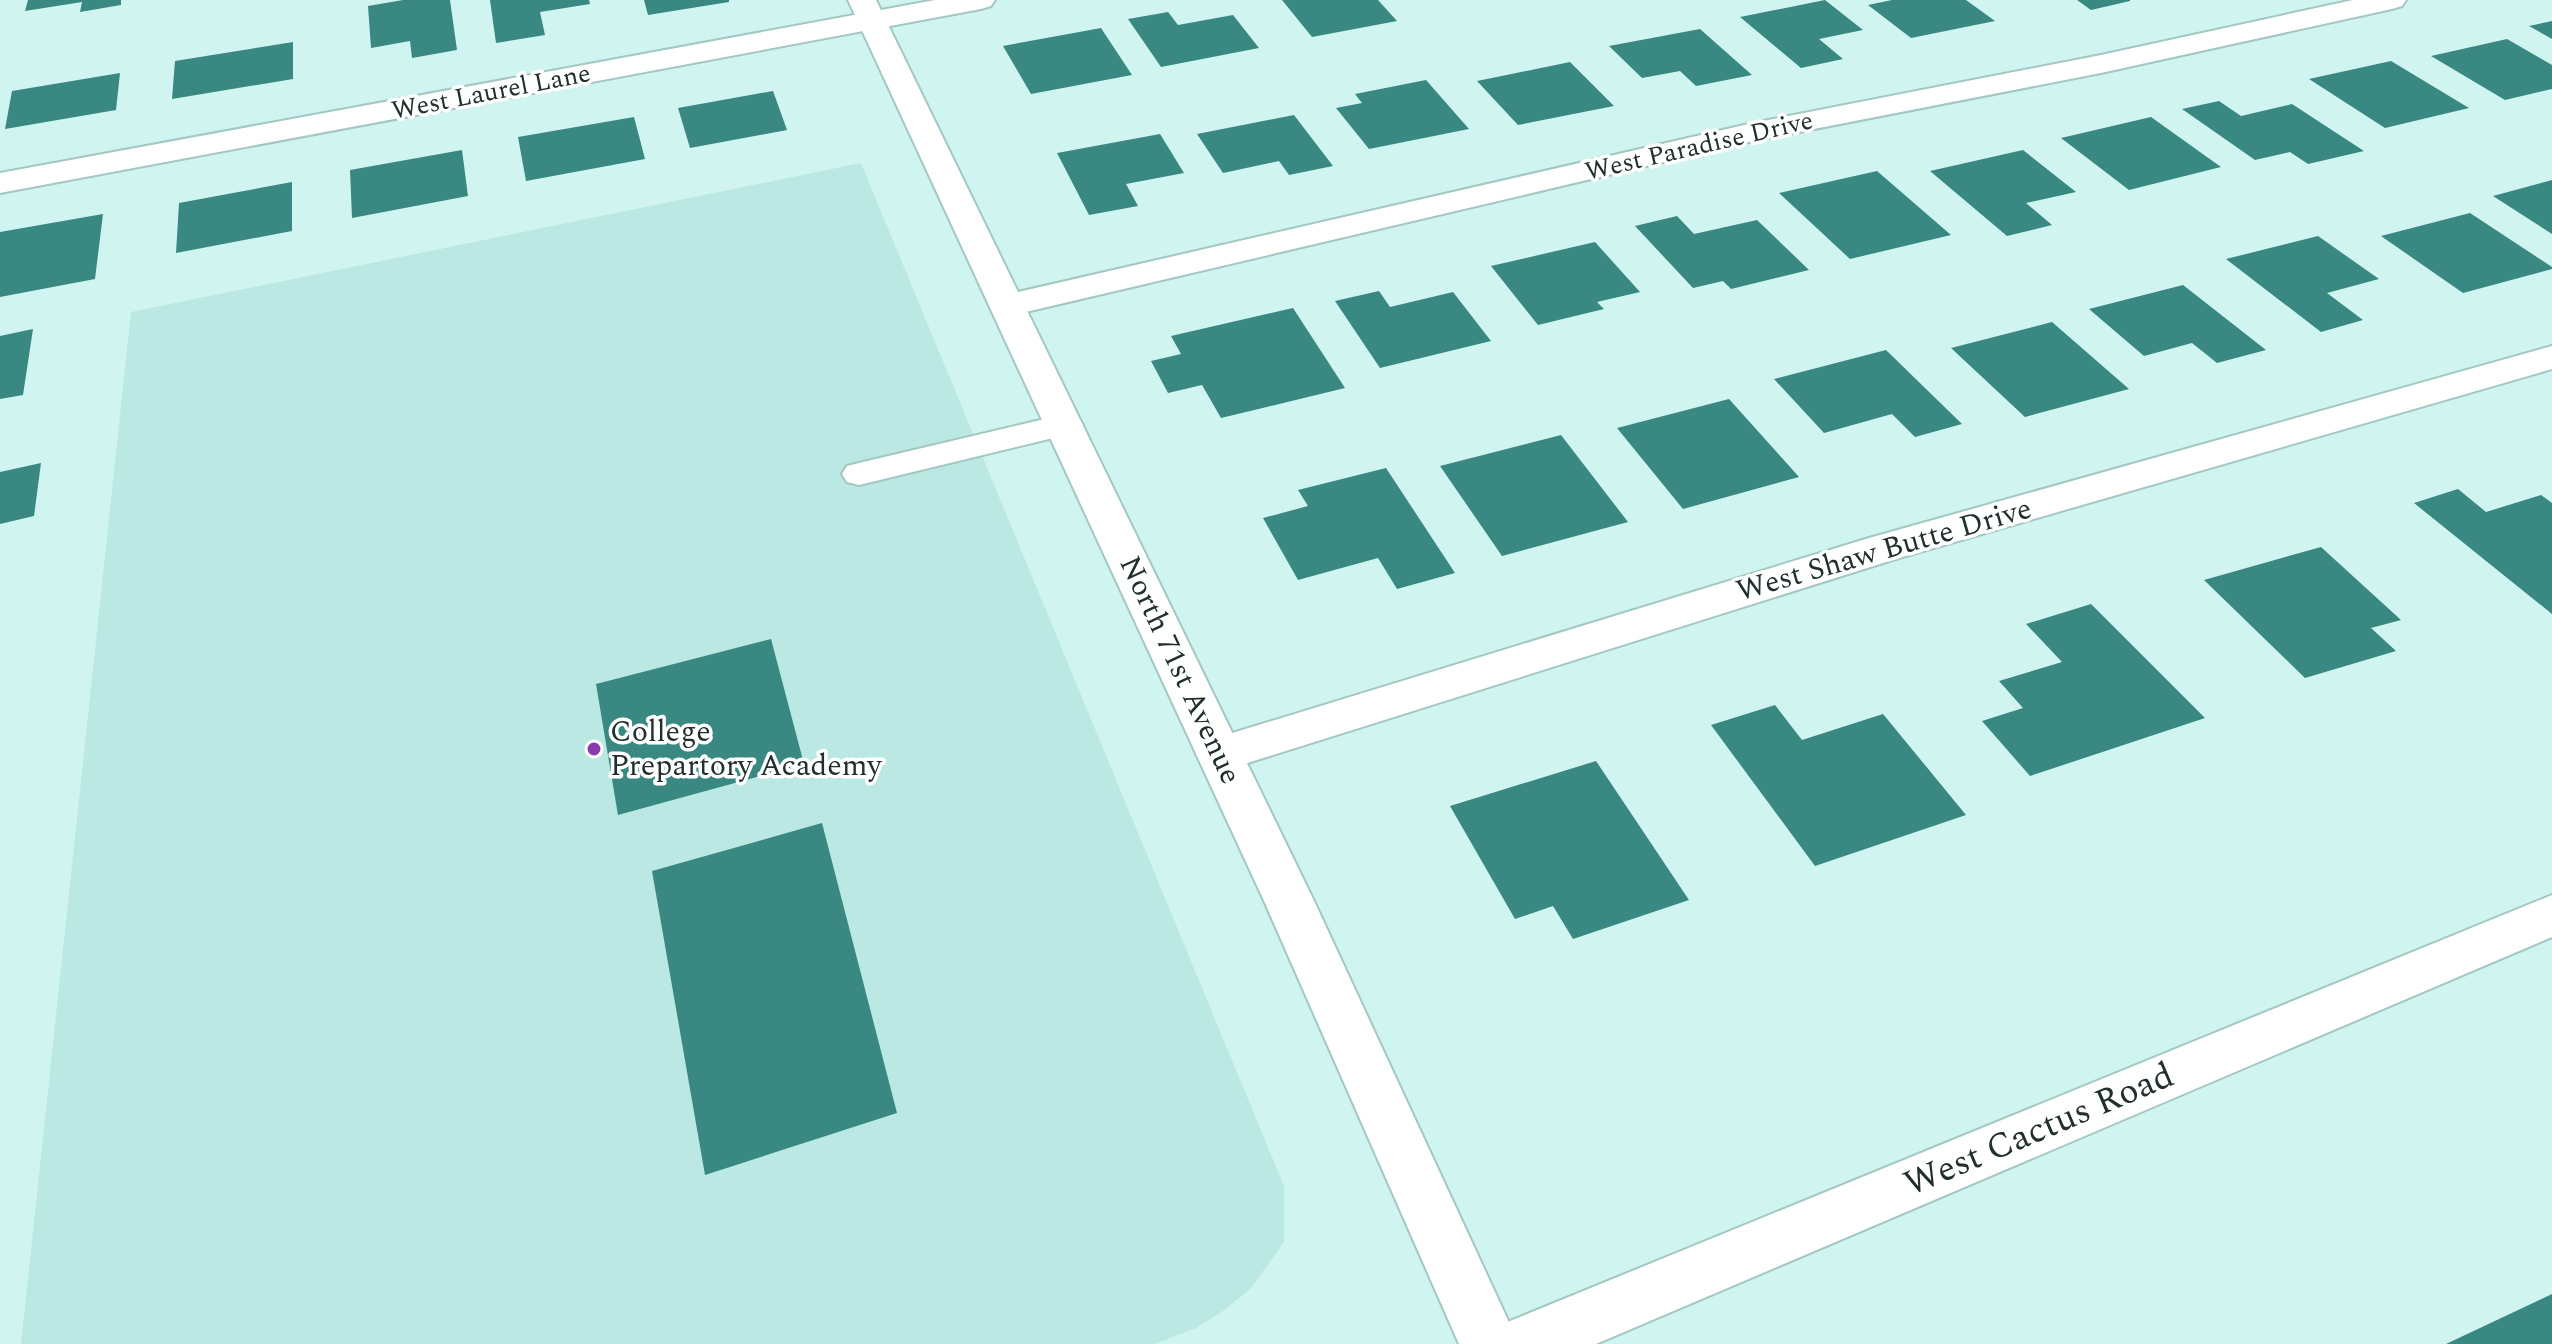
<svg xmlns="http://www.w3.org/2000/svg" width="2552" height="1344" font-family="Spectral,serif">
	<rect width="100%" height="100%" fill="#d0f5f1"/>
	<path fill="#bbe8e3" d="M861,163L1284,1186V1242L1251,1288L1226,1309L1196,1328L1155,1344H21L131,312Z"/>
	<path fill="#398881" d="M28,0H121V5L80,12L82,2L25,11Z
		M403,0H450L457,50L412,58L410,41L371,48L368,6Z
		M490,0H589L590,4L540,12L545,35L496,43Z
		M644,0H729V2L648,15Z
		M1282,0H1378L1397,21L1312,37Z
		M1825,0L1863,30L1819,39L1843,59L1801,68L1740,17Z
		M1892,0H1966L1995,21L1911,38L1868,5Z
		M2077,0H2130V1L2091,10Z
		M1168,12L1178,25L1233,15L1259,48L1161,67L1128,19Z
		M2552,21V39L2529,26Z
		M1101,28L1132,75L1031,94L1003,46Z
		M1700,29L1752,75L1696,86L1680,71L1642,78L1609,46Z
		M2507,39L2552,65V89L2505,100L2431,56Z
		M293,42V79L172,99L175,61Z
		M2391,61L2469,108L2385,128L2309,79Z
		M1570,62L1614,106L1518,125L1477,81Z
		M120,73L116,110L5,129L12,91Z
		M1426,80L1469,129L1369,149L1336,108L1362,103L1355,94Z
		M773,91L787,130L690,148L678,108Z
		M2219,101L2241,116L2292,104L2364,151L2308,164L2290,152L2255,160L2182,109Z
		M1294,115L1333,166L1289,175L1279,161L1223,173L1197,134Z
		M634,117L645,159L526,181L518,137Z
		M2151,117L2221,167L2129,190L2061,138Z
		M1160,134L1184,173L1126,184L1138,206L1089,215L1057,153Z
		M462,150L468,196L352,218L350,170Z
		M2023,150L2076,192L2026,203L2052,225L2007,236L1930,171Z
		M1877,171L1951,235L1850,259L1779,193Z
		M2552,180V234L2493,196Z
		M292,182V231L176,253L179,203Z
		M2470,213L2552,267V269L2463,293L2381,236Z
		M103,214L95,279L0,297V232Z
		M1677,216L1694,234L1757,220L1809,270L1731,289L1723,281L1693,288L1635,226Z
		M2318,236L2379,279L2327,293L2363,320L2321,332L2226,259Z
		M1595,242L1640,292L1597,302L1604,309L1538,325L1491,266Z
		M2183,285L2266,350L2217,363L2192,343L2144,356L2089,309Z
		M1379,291L1390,307L1453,292L1491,341L1380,368L1335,301Z
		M1293,308L1345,388L1221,418L1202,385L1168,393L1151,361L1181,354L1171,336Z
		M2052,322L2129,389L2025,417L1951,348Z
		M33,329L23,395L0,399V336Z
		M1886,350L1962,424L1915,437L1892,414L1824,433L1774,379Z
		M1729,399L1799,477L1683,509L1617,428Z
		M1561,435L1628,522L1502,556L1440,466Z
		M41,463L34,516L0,524V472Z
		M1386,468L1455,573L1397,589L1378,558L1298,580L1263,518L1308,506L1298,490Z
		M2458,489L2486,512L2541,495L2552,503V614L2414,503Z
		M2321,547L2401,620L2371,628L2396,651L2305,678L2204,580Z
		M2091,604L2205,718L2030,776L1982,721L2023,708L1999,681L2062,662L2026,624Z
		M771,639L804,764L618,815L596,684Z
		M1775,705L1802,740L1883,714L1966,815L1815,866L1711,725Z
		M1596,761L1689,900L1573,939L1553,906L1515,919L1450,806Z
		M822,823L897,1113L705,1175L652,871Z
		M2552,1294V1344H2446Z"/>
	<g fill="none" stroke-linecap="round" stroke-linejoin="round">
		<g stroke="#a3c7c2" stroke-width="4">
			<path id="service" d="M1066,414L1078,418L1083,425L1078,432L859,485L847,482L842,474L847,466L859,463Z"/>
		</g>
		<g stroke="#a3c7c2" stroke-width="4">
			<path id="minor" d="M935,0H995L991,6L981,9L0,193V173Z
				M2353,0H2406L2402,6L2392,9L2101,73L1753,141L1009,316L996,313L991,305L996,297L1009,294L1753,123L2101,55Z
				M2552,346V369L1899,558L1219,772L1203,766L1196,754L1203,742L1869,538Z"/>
		</g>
		<g stroke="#a3c7c2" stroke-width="4">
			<path id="tertiary" d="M848,0H876L1315,903L1519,1344H1459L1265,903Z"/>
		</g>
		<g stroke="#a3c7c2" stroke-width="4">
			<path id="secondary" d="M2552,895V937L1596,1344H1496L1505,1323Z"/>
		</g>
		<use href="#service" fill="#fff" fill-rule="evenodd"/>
		<use href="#minor" fill="#fff" fill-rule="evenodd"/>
		<use href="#tertiary" fill="#fff" fill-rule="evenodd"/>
		<use href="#secondary" fill="#fff" fill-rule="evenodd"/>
	</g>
	<circle fill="#893cad" stroke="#fff" stroke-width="3" cx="594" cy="749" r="8"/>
	<g text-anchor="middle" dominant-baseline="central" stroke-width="7" stroke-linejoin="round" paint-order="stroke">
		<g font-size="26" fill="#212f2e" stroke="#fff">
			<text transform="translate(491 92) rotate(-11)">West Laurel Lane</text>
			<text transform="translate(1699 146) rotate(-13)">West Paradise Drive</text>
		</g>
		<g font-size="30" fill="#212f2e" stroke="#fff">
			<text transform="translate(1884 550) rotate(-16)">West Shaw Butte Drive</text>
			<text transform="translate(1180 670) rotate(65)">North 71st Avenue</text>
		</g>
		<g font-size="30" fill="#212f2e" stroke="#fff" text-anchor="start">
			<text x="610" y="732">College<tspan x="610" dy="34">Prepartory Academy</tspan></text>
		</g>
		<g font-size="36" fill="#212f2e" stroke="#fff">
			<text transform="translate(2039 1130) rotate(-23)">West Cactus Road</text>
		</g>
	</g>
</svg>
